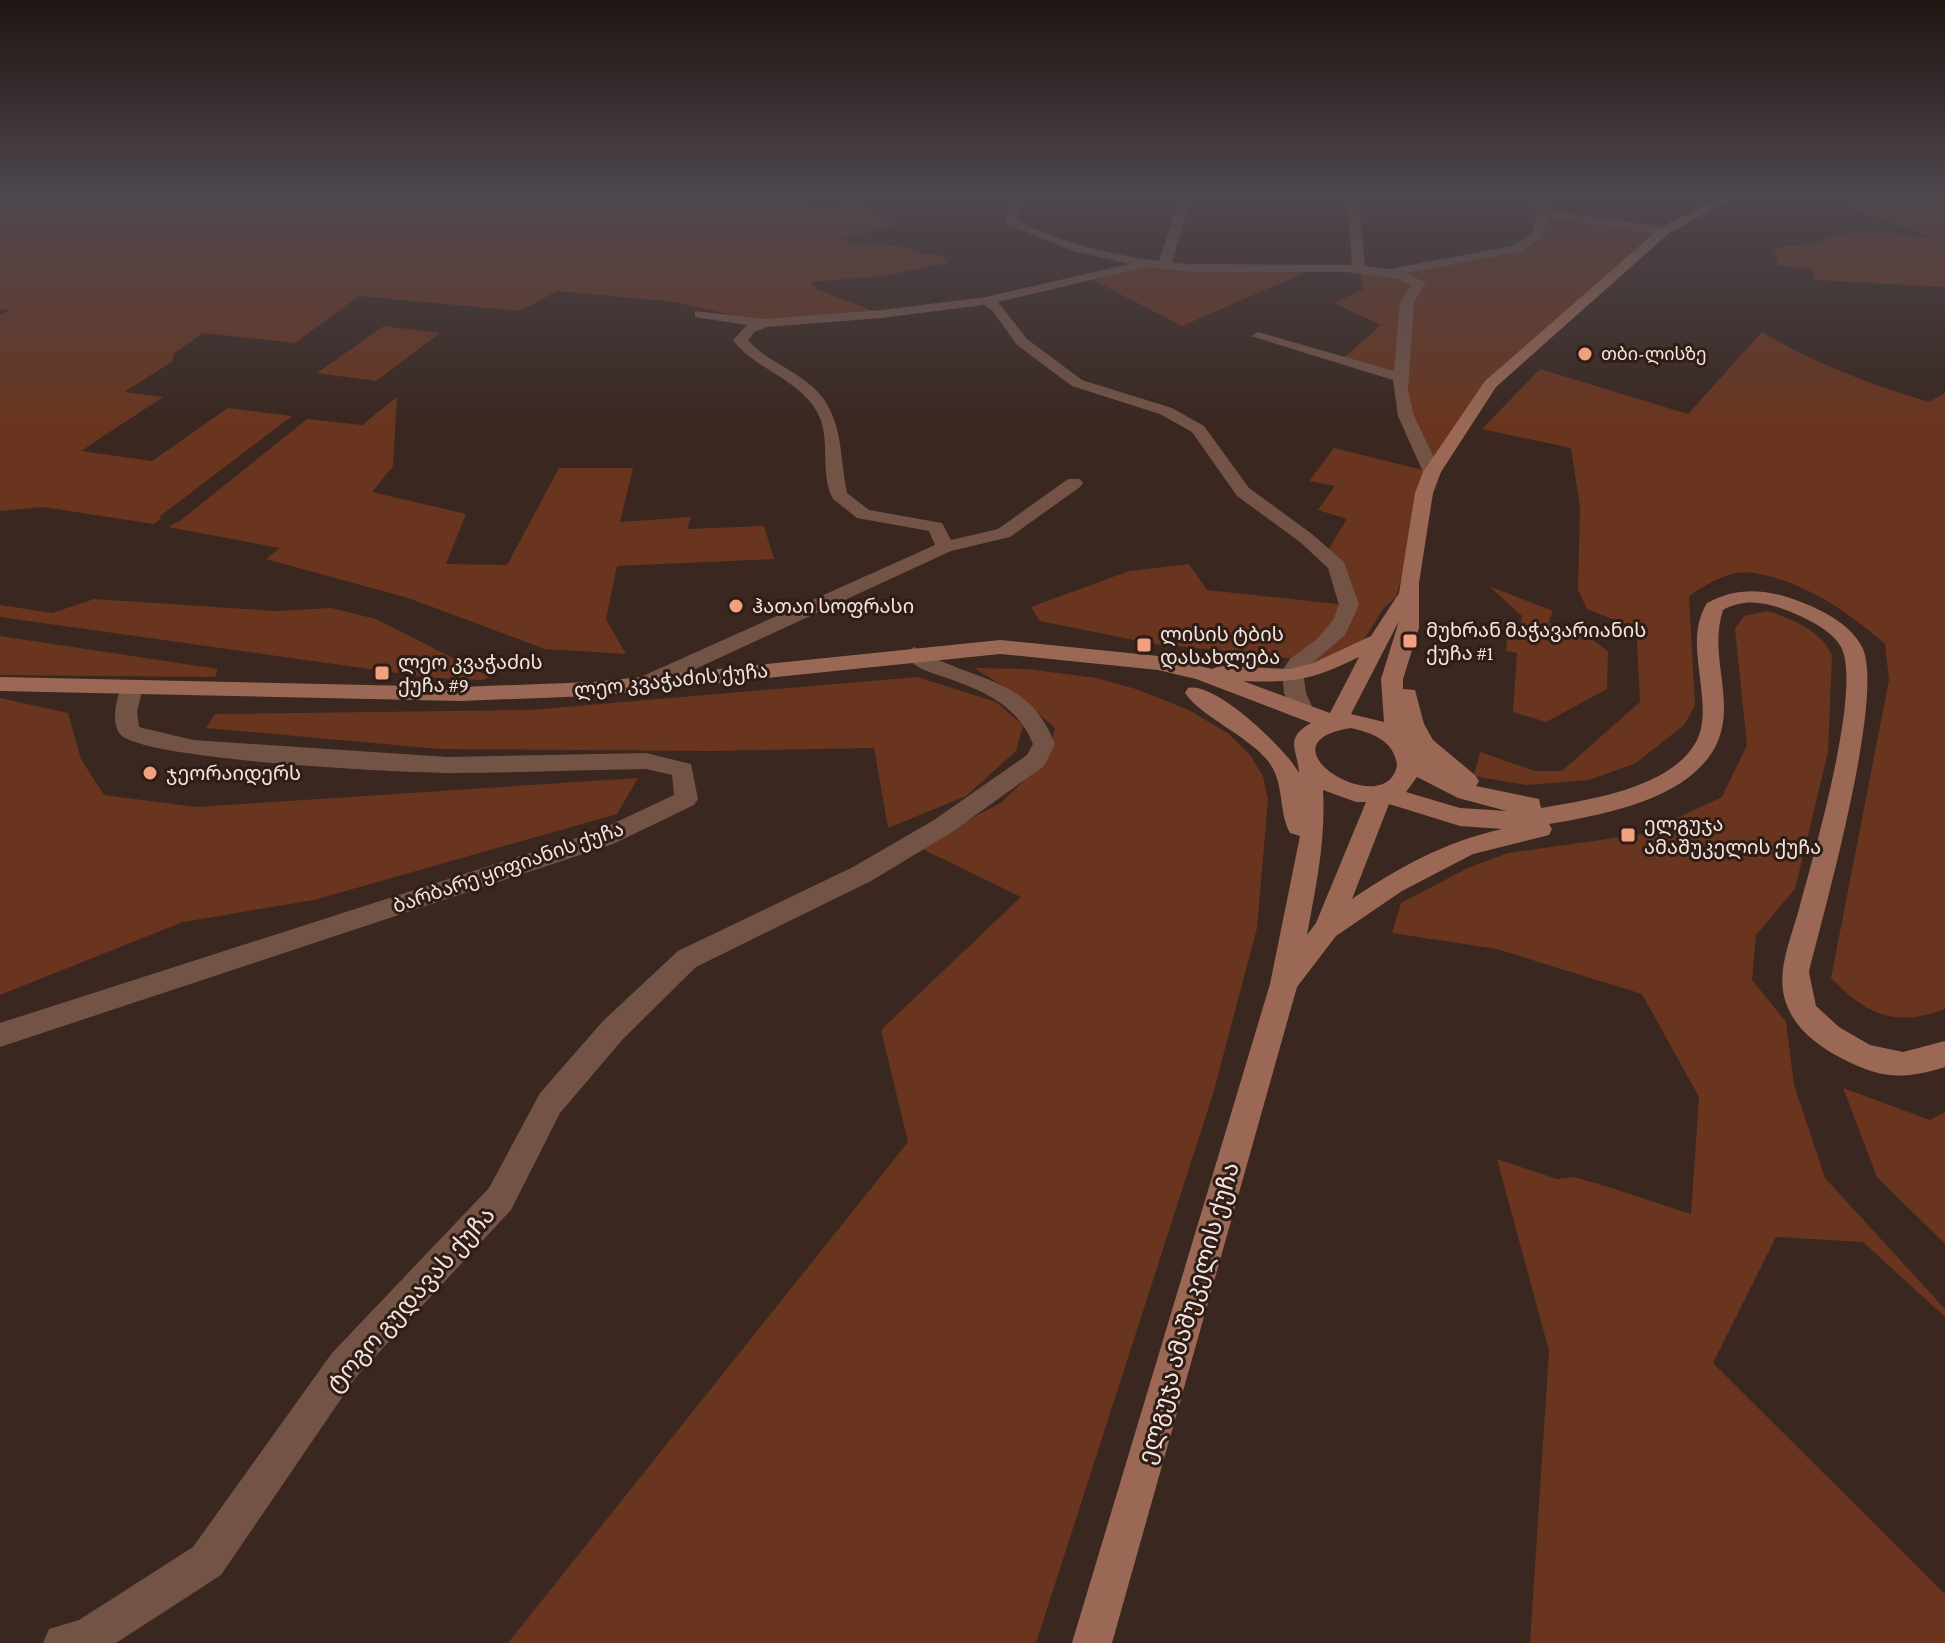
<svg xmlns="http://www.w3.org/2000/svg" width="1945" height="1643" font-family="'Crimson Pro','Noto Sans Georgian',serif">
	<rect width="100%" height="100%" fill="#392720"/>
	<path fill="#6a351f" d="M0,196H793L814,212L861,202L894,226L841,238L848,243L907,247L917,253L941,255L948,263L882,276L811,282L816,289L881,314L765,323L676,302L557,291L520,311L359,296L295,343L203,333L173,354V361L124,392L163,397L81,451L152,461L228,408L292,416L159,517L162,518L154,524L43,507L0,511V315L10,310L0,309Z
		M1884,196H1945V287L1814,280L1813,270L1778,265L1774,247L1812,245L1837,234L1879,230L1938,240L1840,204L1884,205L1892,199Z
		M1543,213L1664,231L1490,384L1424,493L1396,597L1383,609L1363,641L1314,664L1276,656L1154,644L1040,621L1031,607L1129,571L1189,564L1207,590L1348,605L1325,555L1347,519L1318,510L1335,486L1309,481L1334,448L1431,472L1400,378L1340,361L1381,325L1334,303L1363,289L1359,268L1394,271L1516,249L1539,234Z
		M1148,263L1313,269L1182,326L1087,277Z
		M384,326L440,333L376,381L317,373Z
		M1762,332C1813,363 1872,385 1929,402L1945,393V1009C1895,1028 1867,1015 1831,978L1889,680L1885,644C1849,612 1802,580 1753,573C1731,569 1707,584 1689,596L1695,706L1684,725L1636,763L1589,780L1526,785L1474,776L1480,752L1535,771H1562L1640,702L1637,641L1632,627L1587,609L1578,590L1580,507L1571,448L1482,429L1540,369L1688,414Z
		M397,397L393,466L372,492L466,514L446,564L507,565L559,468H633L620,522L691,517L687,529L764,526L774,559L617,566L606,619L626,654L545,649L408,598L266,559L280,548L168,527L180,521L307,419L362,425Z
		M1489,586L1553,611L1548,623L1582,632L1608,651L1607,689L1546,722L1513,712L1517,653L1506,651L1507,638L1519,640L1522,616Z
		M94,599L275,611L331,608L376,619L490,677L482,680L433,678L0,617V605L52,613Z
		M1768,611C1791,619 1822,631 1832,655L1828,752L1795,889L1756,935L1752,980L1786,1022L1794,1085L1825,1178L1945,1309V1317L1863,1242L1776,1237L1713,1363L1945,1594V1643H1530L1549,1351L1497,1159L1557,1179L1573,1177L1599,1184L1691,1214L1699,1097L1642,994L1497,949L1392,933L1401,903L1468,868L1508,853L1643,834L1722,797L1747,745L1735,629L1744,616Z
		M0,636L218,669L215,677L0,675Z
		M974,668L1027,669L1096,678L1136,689L1189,710L1229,734L1250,755L1263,776L1268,800L1257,928L1213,1094L1036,1643H508L908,1142L881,1030L1021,897L918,847L1002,802L1049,756L1055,728L1016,694Z
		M917,677L996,702L1023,725L1016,751L966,796L888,828L874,748L711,751L440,749L206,728L215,714L530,710Z
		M0,698L68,713L81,759L104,795L196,807L638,778L617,814L314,900L183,922L0,995Z
		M1843,1088L1930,1120L1945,1112V1244L1877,1177Z"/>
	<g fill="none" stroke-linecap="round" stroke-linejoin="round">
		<path fill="#735346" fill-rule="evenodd" d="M1012,196H1023L1016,220C1061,242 1110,255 1159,261L1180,196H1191L1172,263L1194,264L1352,265L1347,196H1358L1365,266L1389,269L1512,246L1533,232L1537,213L1531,196H1541L1548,210L1664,227L1670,231L1664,235L1548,217L1543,237L1520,252L1406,273L1426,283L1414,302L1408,390L1414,416L1441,472L1432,477L1423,472L1398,416L1393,380L1251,336L1258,332L1394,371L1400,302L1411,285L1398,279L1345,272H1194L1146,267L998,302L1027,339L1082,380L1172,408L1204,426L1249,488L1312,534L1344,562L1359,605L1345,635L1303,671L1306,693L1314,711L1311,716H1295L1284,693L1282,671L1290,659L1317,639L1333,620L1339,605L1328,568L1300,542L1237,496L1192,432L1160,414L1072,386L1017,345L992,310L984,305L881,318L767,327L754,332L748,340C764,358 785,366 804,380C845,409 838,450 847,493L869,510L942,523L951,540L998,529L1068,479H1080L1083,483L1080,487L1010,537L951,551L652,689H636L633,684L636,679L935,545L929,531L857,518L833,499C820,475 830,443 820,418C805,382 759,371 735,343L733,340L747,325L695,317V311L765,319L881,310L986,297L1129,264L1070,250L1006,224Z
			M914,647C923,650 928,656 936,659C988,682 1032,684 1055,744L1044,766L952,832L871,881L696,967L623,1039L560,1113L511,1210L356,1377L221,1575L116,1643H43L49,1629L79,1620L193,1547L332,1353L489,1188L540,1093L603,1021L678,951L853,867L934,820L1027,755L1033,744C1017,703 979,689 941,676C926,671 913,667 904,654Z
			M132,680L140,682L143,687L137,712L139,727L193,740L448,757L646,753L691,764L698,799L694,805L613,844L0,1047V1023L595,832L674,795L672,775L646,769C581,770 516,773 451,773C406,773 140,760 120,734C110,722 117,694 124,682Z"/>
		<path fill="#9a6854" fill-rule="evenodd" d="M1722,196H1736L1668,234L1496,387L1441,472L1433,493L1419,583V628L1403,679V689L1415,690L1424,724L1433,740L1475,775L1479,781L1476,786L1539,799L1541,808C1588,800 1671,788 1696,742C1705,726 1703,705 1701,687C1698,658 1691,629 1707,603C1738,586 1768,589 1801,602C1824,611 1852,625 1863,649C1884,700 1824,911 1809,972L1816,1006L1839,1027L1870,1045L1903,1052L1945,1041V1067C1903,1080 1881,1079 1841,1058C1818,1046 1795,1029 1786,1003C1775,972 1791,939 1799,909C1812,861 1863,688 1841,647C1833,632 1813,622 1798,615C1773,604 1748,596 1723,610C1712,644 1724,674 1724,708C1725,793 1614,813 1549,824L1552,829L1549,835L1473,854L1402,891L1336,936L1297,987L1112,1643H1072L1270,984L1300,836L1290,833C1278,811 1285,783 1268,761C1247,735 1200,716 1185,693L1188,688C1215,681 1286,749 1299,773C1298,750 1283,739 1311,723L1196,679L1158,670L1000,654L593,696L460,701L0,691V677L460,687L593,682L1000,640L1158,656L1212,669L1220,666L1290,669L1313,663L1371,636L1399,593L1415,493L1423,472L1485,381L1660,228ZM1399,621L1381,679L1384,722L1351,714ZM1359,657L1330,713L1243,681C1295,683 1312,680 1359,657ZM1351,728C1373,733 1394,741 1397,765C1387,824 1253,743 1351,728ZM1417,777L1458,798L1507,811L1460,808L1406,792ZM1323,790L1356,802H1366L1316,923L1307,935C1316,886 1326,840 1323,790ZM1389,804L1460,826L1502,829C1447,841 1399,867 1352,899Z"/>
	</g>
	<linearGradient id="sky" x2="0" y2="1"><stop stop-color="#1f1512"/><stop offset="0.46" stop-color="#4e474e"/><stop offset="1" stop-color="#4e474e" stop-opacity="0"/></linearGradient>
	<rect width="1945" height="426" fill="url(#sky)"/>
	<g fill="#f2a080" stroke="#2f1d16" stroke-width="3">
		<circle cx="1585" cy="354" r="8"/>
		<circle cx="736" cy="606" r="8"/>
		<rect x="1402" y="633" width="16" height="16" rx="4"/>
		<rect x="1136" y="637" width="16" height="16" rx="4"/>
		<rect x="374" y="665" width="16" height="16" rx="4"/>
		<circle cx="150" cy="773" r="8"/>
		<rect x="1620" y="827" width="16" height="16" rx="4"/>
	</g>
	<g text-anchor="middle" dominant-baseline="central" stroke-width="6" stroke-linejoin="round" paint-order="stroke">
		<g font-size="18" fill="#f2e5e0" stroke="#2f1d16" text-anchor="start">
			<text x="1601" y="354">თბი-ლისზე</text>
		</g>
		<g font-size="20" fill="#f2e5e0" stroke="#2f1d16" text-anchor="start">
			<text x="752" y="606">ჰათაი სოფრასი</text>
			<text x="1426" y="630">მუხრან მაჭავარიანის<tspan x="1426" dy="23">ქუჩა #1</tspan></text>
			<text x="1160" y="634">ლისის ტბის<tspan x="1160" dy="23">დასახლება</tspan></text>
			<text x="398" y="662">ლეო კვაჭაძის<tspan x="398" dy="23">ქუჩა #9</tspan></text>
			<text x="166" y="773">ჯეორაიდერს</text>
			<text x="1644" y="824">ელგუჯა<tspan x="1644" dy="23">ამაშუკელის ქუჩა</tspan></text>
		</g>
		<g font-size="20" fill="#f2e5e0" stroke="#2f1d16">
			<text transform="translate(671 680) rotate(-6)">ლეო კვაჭაძის ქუჩა</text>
			<text transform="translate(508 867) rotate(-19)">ბარბარე ყიფიანის ქუჩა</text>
		</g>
		<g font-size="24" fill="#f2e5e0" stroke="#2f1d16">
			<text transform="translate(410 1299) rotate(-48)">ტოგო გუდავას ქუჩა</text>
			<text transform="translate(1188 1313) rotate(-74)">ელგუჯა ამაშუკელის ქუჩა</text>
		</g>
	</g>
</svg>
